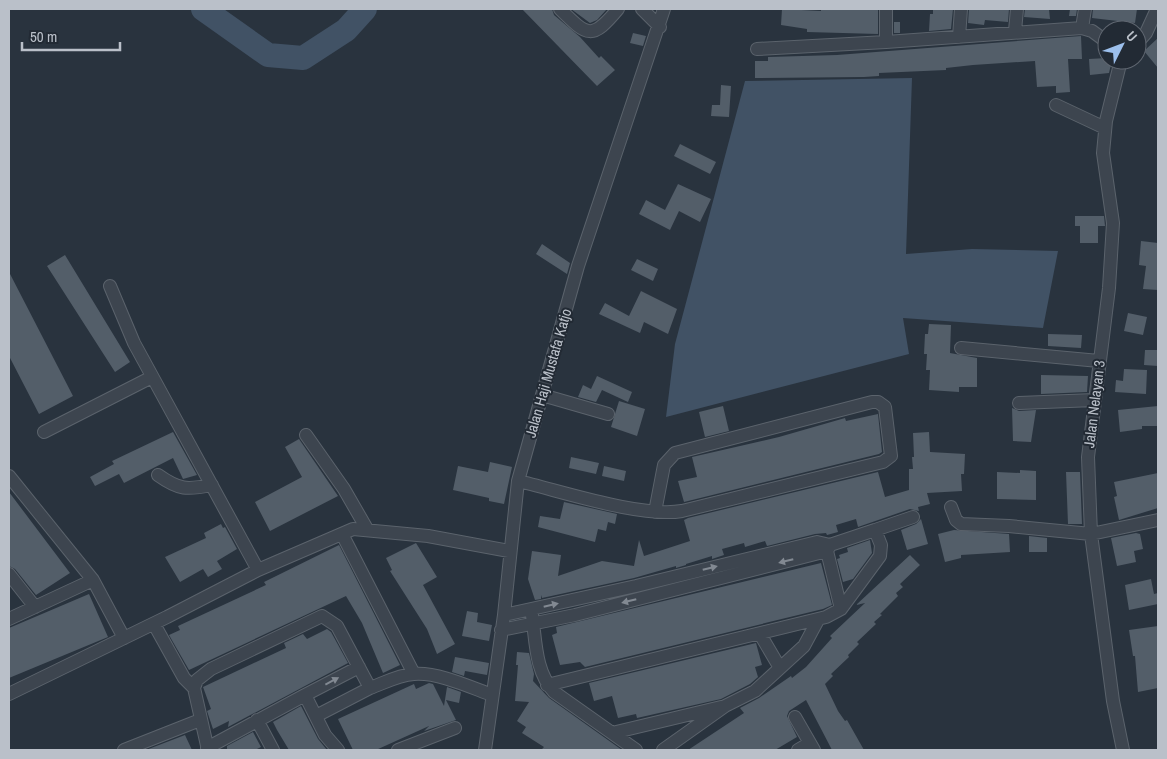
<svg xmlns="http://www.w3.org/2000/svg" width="1167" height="759" font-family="'Archivo Narrow',sans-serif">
	<rect width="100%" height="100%" fill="#29333e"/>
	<path fill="#415265" d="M912,78L906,254L972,249L1058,251L1043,328L903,318L909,354L666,417L675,344L745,81Z"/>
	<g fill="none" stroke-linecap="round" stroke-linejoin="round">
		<path stroke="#415265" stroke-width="24" d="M203,9L268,55L303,58L346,30L365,9"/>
	</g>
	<path fill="#535e69" d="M522,9H552L554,15L580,37L599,58L601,56L615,70L597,86Z
		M571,9H607L597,20L590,23Z
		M782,9L821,11V9H878V34L807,32V29L781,25Z
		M933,9H953L951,29L929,31L930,14H933Z
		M969,9H1009L1008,22L985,20L984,25L968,23Z
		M1025,9H1049L1050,19L1024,17Z
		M1070,9H1077L1076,16H1069Z
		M1093,9H1137L1135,23L1092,18Z
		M894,22H900V33H894Z
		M633,33L646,36L643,46L630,43Z
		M1081,36L1082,59H1068L1070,92L1056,93V86L1037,87L1035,61L973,65L946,68V70L879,73V76L864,77L755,78V61H768V57L837,55Z
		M1158,38V68L1144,51Z
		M1107,58V60H1112L1109,73L1090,75L1089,59Z
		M721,85L731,86L729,117L711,116L712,105H720Z
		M680,144L716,162L710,174L674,156Z
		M678,184L711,199L700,222L679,211L670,230L639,214L646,200L665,210Z
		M1075,216H1104L1105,226H1098V243H1080V226H1075Z
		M1141,241L1158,243V290L1143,289L1146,266L1139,265Z
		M542,244L570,263L567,274L536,254Z
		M65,255L130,362L115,372L47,266Z
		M637,259L658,269L653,281L631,270Z
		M9,272L73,396L39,414L9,356Z
		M641,291L677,309L668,334L644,322L640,333L599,314L605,303L629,316Z
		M1128,313L1147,317L1143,335L1124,331Z
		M929,324L951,325L950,353L977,358V387H959V392L929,390L930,370H926L927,354H924L925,334H928Z
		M1048,334L1082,335L1081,348L1048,346Z
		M1145,350H1158V366L1144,365Z
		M1124,369L1147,370L1146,394L1115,392L1116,380L1123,381Z
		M1041,375L1088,376L1087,392L1041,394Z
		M597,376L632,392L628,402L602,390L596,402L578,397L583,385L591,389Z
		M619,401L645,409L637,436L611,427Z
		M723,406L729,431L705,437L699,412Z
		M1158,406V426H1142V429L1120,432L1118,410Z
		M1012,408L1019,411L1036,410L1031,442L1013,441Z
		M878,414L882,452L879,454L684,502L678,481L697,477L692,457L779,437L845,418L846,421Z
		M173,432L197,475L183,479L173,458L124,483L119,474L95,486L90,477L114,464L112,461Z
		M929,432L930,452L965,454L964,474H961L962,491L927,493L930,504L918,507L919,511L910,509L858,527L856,519L836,525L838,532L827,535L826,533L815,534L767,546L765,541L745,547L744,543L722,549L724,555L712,559V556L686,564V565L676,568V566L634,578L542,598L541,595V599L535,600L528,579L532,551L561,555L558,576L602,561L634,566L639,540L644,556L690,541L684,520L688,518L878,472L885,497L909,490V469H913L912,457H914L913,433Z
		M299,439L338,496L270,531L255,502L302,477L285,447Z
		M571,457L599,463L596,474L569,468Z
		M490,462L512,467L504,504L489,501V498L453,490L458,466L488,472Z
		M604,466L626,471L624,481L602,476Z
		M1020,470L1036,471V500L997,499V472L1020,473Z
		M1066,472H1080L1082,524H1068Z
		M1158,473V508L1119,520L1114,497L1117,496L1114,482Z
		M9,492L70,573L36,595L15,569L9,566Z
		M564,502L617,514L615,524L608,522L606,531L598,529L595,542L538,527L540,516L560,519Z
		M921,519L928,544L907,550L901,530L916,524Z
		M221,524L223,528L225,527L237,549L217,561L222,569L208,577L203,569L180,582L165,557L206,538L204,533Z
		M954,530L1009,534L1010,552L961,555V558L945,562L938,534Z
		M1136,533L1140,534L1143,549L1134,551L1136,562L1117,566L1111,538Z
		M1029,536L1047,538V552H1029Z
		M870,540L872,553L853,579L843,582L837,559L840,558L839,555L848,552L847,548Z
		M416,543L437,577L423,585L455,644L437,654L427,629L390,571L392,570L386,558Z
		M339,545L400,665L383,673L362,623L346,596L189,670L169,635L180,630L178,626L266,585L264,582Z
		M910,555L920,565L900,584L903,587L896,593L898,596L880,614L882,615L874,622L876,624L857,642L859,644L848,655L849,657L831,674L833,676L825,684L838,711L845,721L847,720L864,750H832L806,700L789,711L787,716L797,737L775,750H688L744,713L740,708L759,698L791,676L792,678L806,667L832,638L830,636L865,603L856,605Z
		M821,563L832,605L823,609L585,667L580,662L560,665L552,635L557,633L556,627Z
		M1151,579L1154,594L1158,593V604L1129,610L1125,585Z
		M89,594L108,637L9,678V628Z
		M467,611L478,613L477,622L492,625L489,641L462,636Z
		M1158,626V688L1138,692L1135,656H1133L1129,630Z
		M327,629L331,632L348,663L228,727L229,721L213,729L207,711L211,709L203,687L286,648L284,643L303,634L307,639Z
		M756,643L762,665L755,667L758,677L750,684L721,699L637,718L636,714L618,718L612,696L594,701L589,683Z
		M517,652L529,653L534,674L533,681L549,698L622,750H541L544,747L522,733L526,727L517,721L529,702L515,701L518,665H516Z
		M455,657L489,663L487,675L465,671L464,676L452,672Z
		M429,683L433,684L444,706L447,687L461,692L459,703L446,700L456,720L424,731L429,726L376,750H353L338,719L414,684L416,689Z
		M301,706L318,739L327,750H289L277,730L273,722Z
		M253,732L261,747L255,750H227V746Z
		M185,735L192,750H146Z"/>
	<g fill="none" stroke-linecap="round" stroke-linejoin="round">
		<g stroke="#5b636c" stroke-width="14">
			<path id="minor" d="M560,9C588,37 592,40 618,9
				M642,9L660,27
				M886,9V42L1082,28L1092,31L1107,42
				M1082,28L1085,9
				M1015,31L1017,9
				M959,37L961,9
				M1137,43L1146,33L1157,9
				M757,49L886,42
				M1121,60L1106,121L1103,153L1113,223L1109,288L1088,457L1091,534L1113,701L1123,750
				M1056,105L1105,128
				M110,286L134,343L258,570
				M961,348L1099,361
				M542,395L608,414
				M1019,403L1094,400
				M44,432L152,377
				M306,435L344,489L367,529
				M158,475C179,490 187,490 212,485
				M9,476L93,580L124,638
				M518,481C561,491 641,518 682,511L883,462L891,456L885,407L878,402H872L675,453L664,465L655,512
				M951,507L956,520L961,524L1009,526L1091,534L1158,520
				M875,530L913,517
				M342,534L414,674
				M821,545L827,551L841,609
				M9,574L35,607
				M504,615L636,586L817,542L830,545L875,530L881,545L880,556L841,609L826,617L547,685
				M532,615C536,642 535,671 554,692L636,750
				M9,619L93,580
				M154,624L184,678L194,688
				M501,630L575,615L827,551L830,545
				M760,634L780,668
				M9,694L167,617L258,570L353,529L428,536L509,551
				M305,695L359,667
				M316,716L370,688
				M795,717L814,750
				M257,720L273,750
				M612,733L721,707
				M207,748L305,695L325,735L338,750
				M124,750L200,720
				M208,750L194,688L197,680L211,669L322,616L337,626L370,688C384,683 398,675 414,674C438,672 470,687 492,695
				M398,750L455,728
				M485,750L504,615L518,481L578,266L664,9
				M663,750L725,706L755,691L804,646L818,620
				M798,750L810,743"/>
		</g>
		<use href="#minor" stroke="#3d454f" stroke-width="12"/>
	</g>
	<defs><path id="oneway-solid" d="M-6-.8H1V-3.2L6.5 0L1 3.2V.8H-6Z" transform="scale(1.25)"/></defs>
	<g fill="#828992">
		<use href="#oneway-solid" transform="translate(786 561) rotate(166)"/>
		<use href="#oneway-solid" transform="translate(710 568) rotate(-14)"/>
		<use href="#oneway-solid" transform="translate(629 601) rotate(166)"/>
		<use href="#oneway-solid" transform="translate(551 605) rotate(-13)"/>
		<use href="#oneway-solid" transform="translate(332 681) rotate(-28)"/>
	</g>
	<g text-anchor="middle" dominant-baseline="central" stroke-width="4" stroke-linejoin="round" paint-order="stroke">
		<g font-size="15" fill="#bac0c9" stroke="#222a34">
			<text transform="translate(548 373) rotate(-74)">Jalan Haji Mustafa Katjo</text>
			<text transform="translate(1094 404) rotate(-83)">Jalan Nelayan 3</text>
		</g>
	</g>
	<rect width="1167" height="759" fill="none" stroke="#bac0c9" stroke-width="20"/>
	<g transform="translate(1122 45) rotate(48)"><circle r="24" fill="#222a34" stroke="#5f6670"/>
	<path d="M0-4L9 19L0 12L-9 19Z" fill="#9cbfec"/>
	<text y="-8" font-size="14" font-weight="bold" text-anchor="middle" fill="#bac0c9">U</text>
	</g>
	<path d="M22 42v8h98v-8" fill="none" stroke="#bac0c9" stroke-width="2.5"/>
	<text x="30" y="42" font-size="15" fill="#bac0c9" stroke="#222a34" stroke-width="4" paint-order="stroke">50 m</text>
</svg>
